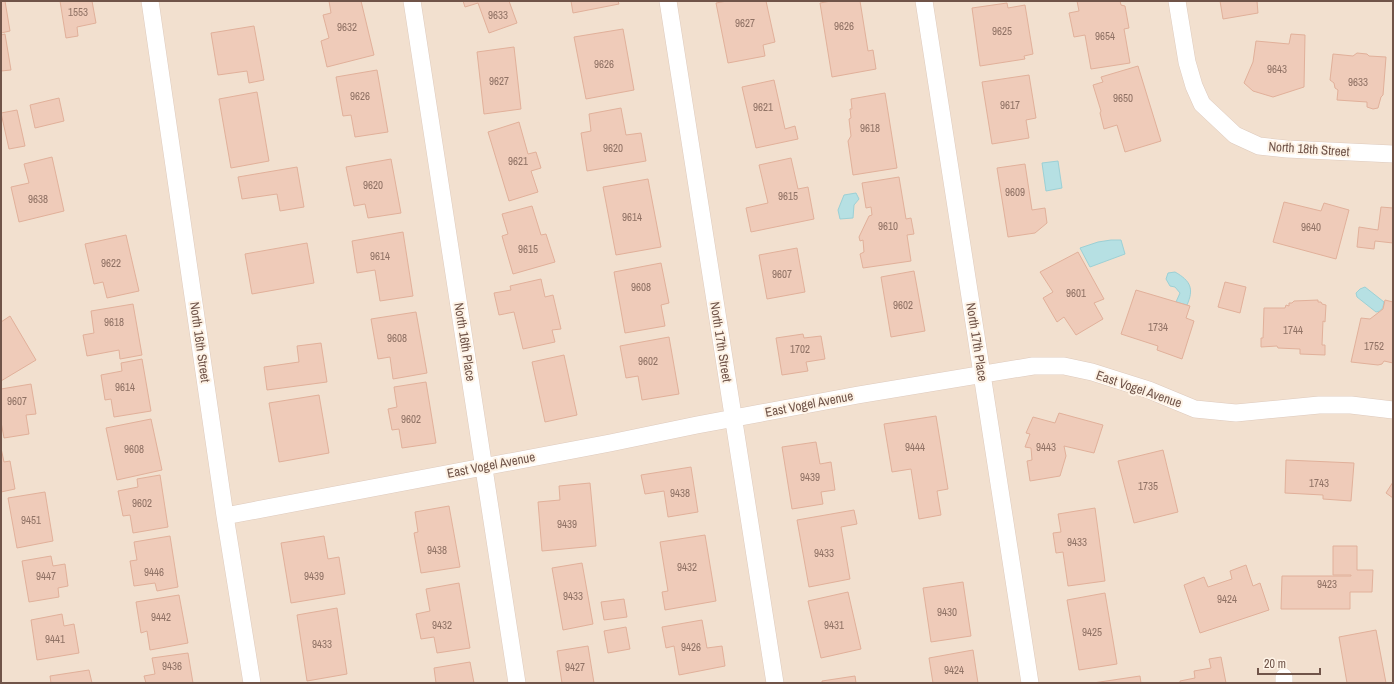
<svg xmlns="http://www.w3.org/2000/svg" width="1394" height="684" font-family="'Archivo Narrow',sans-serif">
	<rect width="100%" height="100%" fill="#fbefe0"/>
	<path fill="#f2e0cf" d="M1,1H1393V683H1Z"/>
	<path fill="#b6e0e3" stroke="#9cd0d5" d="M1058,161L1062,188L1046,191L1042,163Z
		M856,193L859,199L854,205L853,218L840,219L838,210L844,195Z
		M1111,240H1121L1125,254L1090,267L1080,248L1098,242Z
		M1175,272C1191,281 1194,289 1187,305L1176,302L1180,293L1175,287L1170,286L1166,279L1168,273Z
		M1365,287L1384,302C1383,308 1382,311 1376,312L1357,297L1356,293L1360,289Z"/>
	<path fill="#efcbb9" stroke="#e1b09a" d="M1,1H5L10,31L1,33Z
		M60,1H92L96,23L77,27L78,36L66,38Z
		M329,1H361L374,55L327,67L321,41L329,38L323,15L331,13Z
		M463,1H509L517,23L489,33L478,3L465,7Z
		M571,1H618L619,4L573,13Z
		M727,1H766L775,42L763,45L765,56L728,63L716,3Z
		M831,1H860L868,51L873,50L876,69L832,77L820,3Z
		M1077,1H1120L1121,5L1125,6L1129,28L1124,29L1130,63L1091,69L1085,35L1074,37L1069,13L1079,11Z
		M1220,1H1257L1258,13L1223,19Z
		M1007,3L1008,8L1025,5L1033,54L1024,56L1025,59L980,66L972,8Z
		M254,26L264,80L249,83L247,71L218,75L211,33Z
		M623,29L634,90L586,99L574,37Z
		M5,34L11,70L1,71V35Z
		M1291,34L1305,35L1304,87L1273,97L1253,91L1244,83L1253,62L1256,41L1289,44Z
		M514,47L521,109L484,114L477,52Z
		M1357,53L1367,54L1369,56L1386,57L1383,95L1381,97L1378,108L1373,109L1367,107V102L1337,100L1338,90L1335,88L1334,83L1330,80L1333,54L1353,56Z
		M1138,66L1161,141L1125,152L1117,125L1104,129L1100,113L1101,111L1093,85L1103,82L1101,77Z
		M377,70L388,132L355,137L351,115L343,116L336,77Z
		M1029,75L1036,118L1026,120L1029,138L992,144L982,82Z
		M774,80L785,129L795,126L798,139L756,148L742,87Z
		M257,92L269,161L231,168L219,99Z
		M885,93L897,168L853,175L848,141L851,136L849,119L851,118L850,109H852L851,99Z
		M59,98L64,121L35,128L30,105Z
		M621,108L626,135L641,133L646,161L587,171L581,133L591,131L589,114Z
		M17,110L25,146L9,149L1,113Z
		M519,122L528,154L536,152L541,168L531,171L538,192L509,201L488,132Z
		M52,157L64,211L19,222L11,187L29,183L24,164Z
		M791,158L798,189L808,187L814,219L751,232L746,208L768,203L759,165Z
		M391,159L401,213L368,218L365,204L354,206L346,167Z
		M1025,164L1032,210L1045,208L1047,223L1035,233L1008,237L997,168Z
		M297,167L304,207L280,211L277,194L242,199L238,177Z
		M899,177L906,219L911,218L914,234L907,235L911,261L863,268L860,254L864,252L863,240L860,241L859,237L869,216L872,215L871,207L866,208L862,183Z
		M648,179L661,247L616,255L603,187Z
		M1284,202L1321,211L1324,203L1349,210L1336,259L1273,242Z
		M532,206L541,235L546,234L555,262L513,274L502,236L508,234L502,214Z
		M1381,207L1393,208V243L1375,241L1374,249L1357,247L1359,227L1378,230Z
		M403,232L413,296L380,301L375,270L357,273L352,241Z
		M126,235L139,291L107,298L103,282L94,284L85,244Z
		M307,243L314,283L252,294L245,254Z
		M797,248L805,292L767,299L759,255Z
		M1078,252L1104,299L1094,303L1103,319L1076,335L1064,317L1057,322L1043,298L1053,292L1040,272Z
		M661,263L669,303L661,305L665,326L625,333L614,272Z
		M914,271L925,331L891,337L881,277Z
		M541,279L545,297L553,295L561,329L552,330L555,342L523,349L514,312L499,315L494,293L511,290L510,286Z
		M1225,282L1246,287L1240,313L1218,307Z
		M1136,290L1190,306L1186,318L1194,321L1182,359L1157,350L1158,346L1121,334Z
		M1318,300V302H1321L1322,304L1326,305L1325,322L1323,321L1322,345H1325V355L1300,354V349L1278,348L1277,346L1261,347V338H1263L1264,308H1285L1286,305L1289,306V303H1292L1294,301Z
		M1385,300L1393,302V363L1384,361L1382,364L1378,365L1351,362L1361,318L1370,319L1383,309Z
		M133,304L142,355L120,359L119,350L87,356L83,335L94,333L91,311Z
		M416,312L427,373L393,379L390,357L378,359L371,319Z
		M10,316L36,360L1,381V322Z
		M803,334L804,338L821,336L825,359L806,362L808,371L782,375L776,338Z
		M669,337L679,394L642,400L638,376L626,378L620,346Z
		M321,343L327,382L267,390L264,367L299,362L297,346Z
		M564,355L577,415L545,422L532,362Z
		M142,359L151,411L114,417L111,399L105,400L101,375L122,371L121,363Z
		M426,382L436,443L402,448L399,429L392,430L388,409L397,407L394,387Z
		M31,384L36,414L26,415L29,434L4,438L1,422V389Z
		M319,395L329,453L279,462L269,403Z
		M1059,413L1103,425L1094,453L1064,446L1066,456L1060,476L1030,481L1027,461L1032,460L1031,448L1025,447L1030,434L1026,433L1033,417L1055,423Z
		M936,416L948,489L937,491L941,515L919,519L911,469L892,472L884,424Z
		M151,419L162,470L117,480L106,428Z
		M816,442L820,464L831,462L835,490L821,492L823,504L792,509L782,447Z
		M1,448L4,462L10,461L15,489L1,492Z
		M1163,450L1178,512L1134,523L1118,461Z
		M1286,460L1354,463L1351,501L1323,499V495L1285,493Z
		M691,467L698,512L668,517L664,491L645,494L641,475Z
		M160,475L168,527L133,533L130,515L123,516L118,491L138,487L137,479Z
		M1393,482V498L1386,493Z
		M590,483L596,546L542,551L538,502L560,500L559,486Z
		M45,492L53,541L17,548L8,498Z
		M449,506L460,567L421,573L414,533L418,532L415,512Z
		M1095,508L1105,581L1068,586L1063,552L1056,553L1053,533L1061,532L1058,514Z
		M854,510L857,524L841,527L850,579L809,587L797,520Z
		M705,535L716,601L665,610L662,592L668,591L660,542Z
		M170,536L178,587L157,591L155,583L134,586L130,561L137,560L134,542Z
		M324,536L328,559L339,557L345,594L291,603L281,543Z
		M1333,546H1357V570H1373L1372,592H1350V609H1281L1282,576H1351V575H1333Z
		M51,556L53,566L65,564L68,586L58,588L59,597L29,602L22,561Z
		M582,563L593,624L563,630L552,568Z
		M1246,565L1253,586L1260,583L1269,610L1200,633L1184,585L1204,577L1208,587L1232,579L1230,571Z
		M963,582L971,636L931,642L923,588Z
		M459,583L470,648L437,653L434,637L421,639L416,614L430,611L426,589Z
		M848,592L861,649L821,658L808,601Z
		M1105,593L1117,664L1079,670L1067,600Z
		M179,595L188,643L150,650L147,631L141,633L136,602Z
		M624,599L627,617L604,620L601,602Z
		M337,608L347,674L307,681L297,615Z
		M62,614L64,626L74,624L79,653L37,660L31,620Z
		M702,620L707,648L722,646L725,666L679,675L674,646L666,648L662,627Z
		M626,627L630,649L608,653L604,631Z
		M1376,630L1386,683H1347L1339,637Z
		M588,646L594,683H562L557,651Z
		M973,650L978,683H933L929,658Z
		M188,653L193,683H146L144,676L155,674L152,658Z
		M1221,657L1226,683H1180V681L1195,678L1194,671L1211,668L1209,659Z
		M470,662L474,683H436L434,668Z
		M89,670L92,683H51L50,676Z
		M855,676L856,683H822V681Z
		M1140,676L1141,683H1093Z"/>
	<g fill="none" stroke-linecap="round" stroke-linejoin="round">
		<g stroke="#decabd" stroke-width="18">
			<path id="street" d="M150,1L225,516L252,683
				M412,1L517,683
				M668,1L775,683
				M924,1L1030,683
				M1177,1L1187,62L1194,86L1202,104L1235,135L1259,146L1287,149L1393,154
				M225,516L610,443L697,425L858,395L1033,366H1064L1092,372L1149,390L1195,409L1236,413L1319,405H1351L1393,410
				M1284,677V683"/>
		</g>
		<use href="#street" stroke="#fff" stroke-width="17"/>
	</g>
	<g text-anchor="middle" dominant-baseline="central" stroke-width="4" stroke-linejoin="round" paint-order="stroke">
		<g font-size="11" fill="#907265">
			<text x="78" y="12">1553</text>
			<text x="498" y="15">9633</text>
			<text x="745" y="23">9627</text>
			<text x="844" y="26">9626</text>
			<text x="347" y="27">9632</text>
			<text x="1002" y="31">9625</text>
			<text x="1105" y="36">9654</text>
			<text x="604" y="64">9626</text>
			<text x="1277" y="69">9643</text>
			<text x="499" y="81">9627</text>
			<text x="1358" y="82">9633</text>
			<text x="360" y="96">9626</text>
			<text x="1123" y="98">9650</text>
			<text x="1010" y="105">9617</text>
			<text x="763" y="107">9621</text>
			<text x="870" y="128">9618</text>
			<text x="613" y="148">9620</text>
			<text x="518" y="161">9621</text>
			<text x="373" y="185">9620</text>
			<text x="1015" y="192">9609</text>
			<text x="788" y="196">9615</text>
			<text x="38" y="199">9638</text>
			<text x="632" y="217">9614</text>
			<text x="888" y="226">9610</text>
			<text x="1311" y="227">9640</text>
			<text x="528" y="249">9615</text>
			<text x="380" y="256">9614</text>
			<text x="111" y="263">9622</text>
			<text x="782" y="274">9607</text>
			<text x="641" y="287">9608</text>
			<text x="1076" y="293">9601</text>
			<text x="903" y="305">9602</text>
			<text x="114" y="322">9618</text>
			<text x="1158" y="327">1734</text>
			<text x="1293" y="330">1744</text>
			<text x="397" y="338">9608</text>
			<text x="1374" y="346">1752</text>
			<text x="800" y="349">1702</text>
			<text x="648" y="361">9602</text>
			<text x="125" y="387">9614</text>
			<text x="17" y="401">9607</text>
			<text x="411" y="419">9602</text>
			<text x="915" y="447">9444</text>
			<text x="1046" y="447">9443</text>
			<text x="134" y="449">9608</text>
			<text x="810" y="477">9439</text>
			<text x="1319" y="483">1743</text>
			<text x="1148" y="486">1735</text>
			<text x="680" y="493">9438</text>
			<text x="142" y="503">9602</text>
			<text x="31" y="520">9451</text>
			<text x="567" y="524">9439</text>
			<text x="1077" y="542">9433</text>
			<text x="437" y="550">9438</text>
			<text x="824" y="553">9433</text>
			<text x="687" y="567">9432</text>
			<text x="154" y="572">9446</text>
			<text x="46" y="576">9447</text>
			<text x="314" y="576">9439</text>
			<text x="1327" y="584">9423</text>
			<text x="573" y="596">9433</text>
			<text x="1227" y="599">9424</text>
			<text x="947" y="612">9430</text>
			<text x="161" y="617">9442</text>
			<text x="442" y="625">9432</text>
			<text x="834" y="625">9431</text>
			<text x="1092" y="632">9425</text>
			<text x="55" y="639">9441</text>
			<text x="322" y="644">9433</text>
			<text x="691" y="647">9426</text>
			<text x="172" y="666">9436</text>
			<text x="575" y="667">9427</text>
			<text x="954" y="670">9424</text>
		</g>
		<g font-size="13" fill="#705449" stroke="#fef3e6">
			<text transform="translate(1309 149) rotate(4)">North 18th Street</text>
			<text transform="translate(200 342) rotate(82)">North 16th Street</text>
			<text transform="translate(465 342) rotate(81)">North 16th Place</text>
			<text transform="translate(721 342) rotate(81)">North 17th Street</text>
			<text transform="translate(977 342) rotate(81)">North 17th Place</text>
			<text transform="translate(1139 389) rotate(19)">East Vogel Avenue</text>
			<text transform="translate(809 404) rotate(-11)">East Vogel Avenue</text>
			<text transform="translate(491 465) rotate(-11)">East Vogel Avenue</text>
		</g>
	</g>
	<rect width="1394" height="684" fill="none" stroke="#705449" stroke-width="4"/>
	<path d="M1258 668v6h62v-6" fill="none" stroke="#705449" stroke-width="2"/>
	<text x="1264" y="668" font-size="12" fill="#705449" stroke="#fef3e6" stroke-width="3" paint-order="stroke">20 m</text>
</svg>
